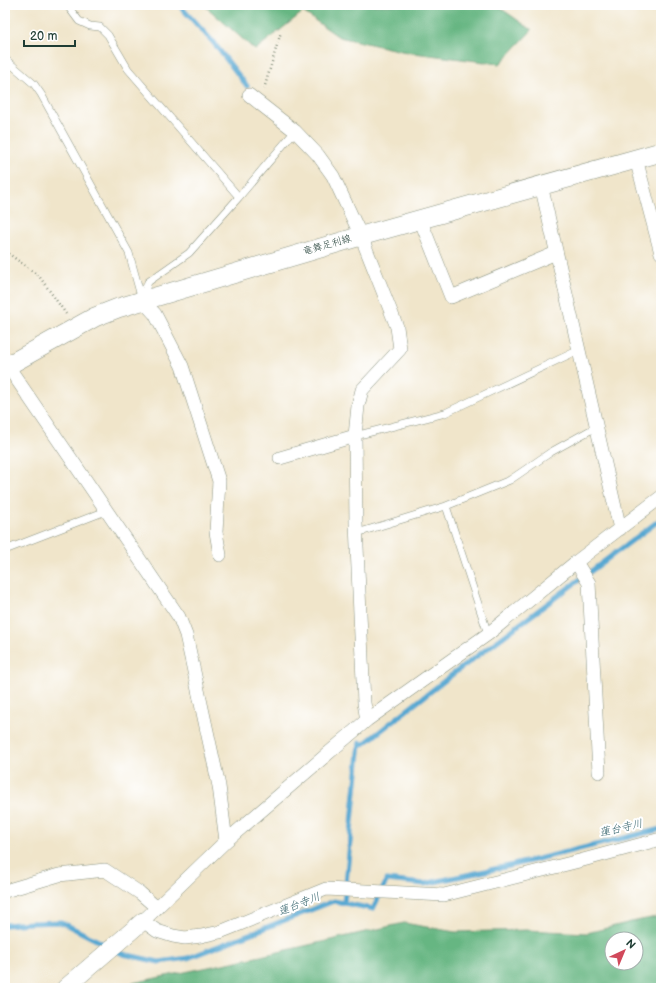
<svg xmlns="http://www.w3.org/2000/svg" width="666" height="993" font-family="'Balsamiq Sans','Klee One',sans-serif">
	<rect width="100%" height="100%" fill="#fff"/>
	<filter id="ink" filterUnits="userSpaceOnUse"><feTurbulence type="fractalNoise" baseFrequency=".025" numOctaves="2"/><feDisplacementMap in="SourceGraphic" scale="8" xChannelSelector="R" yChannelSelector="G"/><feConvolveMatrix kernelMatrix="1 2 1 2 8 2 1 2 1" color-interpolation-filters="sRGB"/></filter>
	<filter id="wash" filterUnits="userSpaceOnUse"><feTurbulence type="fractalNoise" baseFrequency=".012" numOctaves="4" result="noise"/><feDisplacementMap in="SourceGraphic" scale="16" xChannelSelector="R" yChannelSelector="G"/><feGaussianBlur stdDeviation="0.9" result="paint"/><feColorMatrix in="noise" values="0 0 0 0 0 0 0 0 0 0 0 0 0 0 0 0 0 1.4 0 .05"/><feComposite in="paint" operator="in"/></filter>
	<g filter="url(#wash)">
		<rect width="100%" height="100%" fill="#f0e5ca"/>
		<path fill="#66b682" stroke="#427a5b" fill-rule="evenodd" d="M204,5H496L532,30L500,64L406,52L339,37L303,12L255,50Z
			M661,916V988H120L123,985L261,956L404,923L455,932L527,930L587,933L631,922ZM612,939H636V963H612Z"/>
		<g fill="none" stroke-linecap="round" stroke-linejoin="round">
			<path stroke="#57a7d1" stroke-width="5" d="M179,5L213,42L247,86
				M360,747L453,674L661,519
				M344,903L360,742
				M5,925L31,923L61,922L108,946
				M115,950L123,954L159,962L188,958L334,901L373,909L387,880L424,884L509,866L661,829"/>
		</g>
	</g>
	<g filter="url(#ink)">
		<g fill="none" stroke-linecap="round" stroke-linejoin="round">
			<g stroke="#88917f" stroke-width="8">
				<path id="service" d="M67,5L79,21L90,26L100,27L108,35L128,69L239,197
					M5,59L34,84L41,94L129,253L142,300
					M142,299L148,282L189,253L239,197L295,131
					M355,436L445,413L579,350
					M446,506L488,634
					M357,533L446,506L510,480L551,452L596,427
					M5,550L106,511"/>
			</g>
			<g stroke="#88917f" stroke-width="14">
				<path id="minor" d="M249,95L295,131L318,155L333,176L361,236L397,327L400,349L362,390L358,406L355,436L356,524L364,703L367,720
					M636,159L661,253
					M541,185L620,529
					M420,219L451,297L556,253
					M142,300L155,314L182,366L219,481L216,532L220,555
					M5,362L179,617L186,635L219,786L226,841
					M280,458L355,436
					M661,497L576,562L488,634L367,720L226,841L143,921L157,931L173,936L185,938L201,936L220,932L326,889L444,895L583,860L661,839
					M576,562L589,583L599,772
					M5,891L59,875L105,870L140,893L157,908"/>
			</g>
			<g stroke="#88917f" stroke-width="18">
				<path id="tertiary" d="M65,988L143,921"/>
			</g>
			<g stroke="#88917f" stroke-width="20">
				<path id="secondary" d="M5,367L95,317L118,308L361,236L661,152"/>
			</g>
			<path stroke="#88917f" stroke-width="2.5" stroke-dasharray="1 3" stroke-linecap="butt" d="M264,89L281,32
				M5,251L39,276L66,314"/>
			<use href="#service" stroke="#fff" stroke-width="7"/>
			<use href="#minor" stroke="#fff" stroke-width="13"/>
			<use href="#tertiary" stroke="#fff" stroke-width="17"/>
			<use href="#secondary" stroke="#fff" stroke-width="19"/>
		</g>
	</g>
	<g text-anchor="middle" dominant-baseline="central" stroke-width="4" stroke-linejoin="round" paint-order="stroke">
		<g font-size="10" fill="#1f3d34" stroke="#fff">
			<text transform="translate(327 245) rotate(-16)">竜舞足利線</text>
		</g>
		<g font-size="11" font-style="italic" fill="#33626b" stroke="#fff">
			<text transform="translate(621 828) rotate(-13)">蓮台寺川</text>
			<text transform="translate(299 904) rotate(-21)">蓮台寺川</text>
		</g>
	</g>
	<rect width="666" height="993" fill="none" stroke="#fff" stroke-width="20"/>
	<g transform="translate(624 951) rotate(44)"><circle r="19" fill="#ffffff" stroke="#a5b1ae"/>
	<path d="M0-3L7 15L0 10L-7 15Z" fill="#d1495b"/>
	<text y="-6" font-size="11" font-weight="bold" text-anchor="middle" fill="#1f3d34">N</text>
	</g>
	<path d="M24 40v6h51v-6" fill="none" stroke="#1f3d34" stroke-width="2"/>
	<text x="30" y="40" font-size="12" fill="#1f3d34" stroke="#ffffff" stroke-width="3" paint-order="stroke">20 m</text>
</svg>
